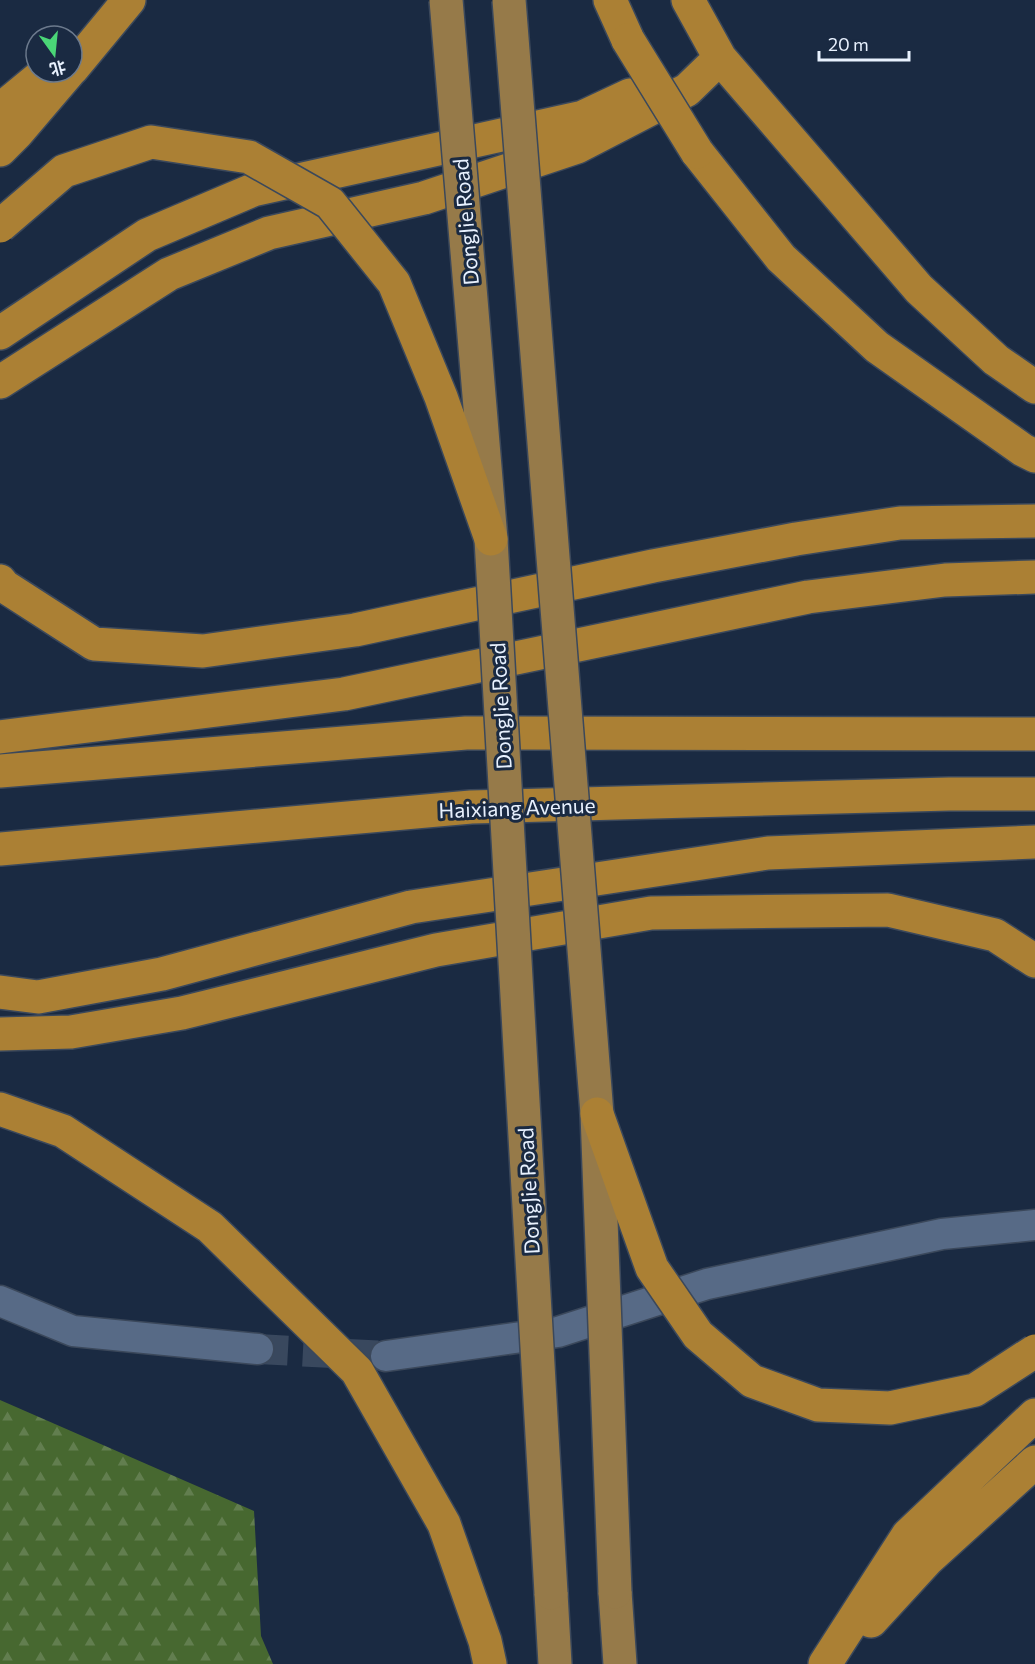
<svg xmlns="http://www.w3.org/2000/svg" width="1035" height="1664" font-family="Commissioner,'Noto Sans SC',sans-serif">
	<defs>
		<pattern id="forest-firs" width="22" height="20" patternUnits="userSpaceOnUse" patternTransform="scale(1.5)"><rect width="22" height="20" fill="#476830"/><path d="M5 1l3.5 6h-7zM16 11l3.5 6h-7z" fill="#627e4f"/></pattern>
	</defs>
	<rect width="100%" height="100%" fill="#1a2a42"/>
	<path fill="url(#forest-firs)" d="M0,1400L254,1511L261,1636L273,1664H0Z"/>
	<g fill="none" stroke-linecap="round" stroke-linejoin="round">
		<path stroke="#39485e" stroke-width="30" stroke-dasharray="30 15" stroke-linecap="butt" d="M258,1349L386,1356"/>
		<g stroke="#3b485b" stroke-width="33">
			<path id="minor" d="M0,1301L73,1331L258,1349
				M386,1356L558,1332L707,1284L942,1234L1035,1225"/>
		</g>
		<g stroke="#3b485b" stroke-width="36">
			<path id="primary" d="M615,1592L620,1664
				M551,1593L555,1664"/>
		</g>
		<g stroke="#3b485b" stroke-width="36">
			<path id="trunk" d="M610,0L628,40
				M688,0L720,58L919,289L996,360L1035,387
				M72,69L129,0
				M0,110L46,72
				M0,150L17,133L69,72
				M697,152L781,258L877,347L1023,450L1035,456
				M0,333L147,235L253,190L583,117L630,95
				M0,382L169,274L269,233L424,198L577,147L687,90L720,58
				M0,581L4,586L94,644L203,651L355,630L653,566L796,539L900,523L1035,521
				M0,737L344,694L808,597L945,580L1035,577
				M0,771L466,733L1035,734
				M0,849L471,807L949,794H1035
				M0,992L38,997L162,974L411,907L768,853L1035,842
				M0,1034L71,1032L182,1013L436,950L651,913L888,910L995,935L1035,961
				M0,1109L63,1131L210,1227L357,1371L444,1524L485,1641L490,1664
				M871,1621L927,1560L1035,1462
				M825,1664L908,1535L1035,1415"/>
		</g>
		<use href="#minor" stroke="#576a86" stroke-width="30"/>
		<use href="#primary" stroke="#967a49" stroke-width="33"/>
		<use href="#trunk" stroke="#ab8034" stroke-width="33"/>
		<g stroke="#3b485b" stroke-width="36" stroke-linecap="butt">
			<path id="primary-bridge" d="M446,0L491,539L551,1593
				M509,0L597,1114L615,1592"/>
		</g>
		<g stroke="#3b485b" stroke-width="36" stroke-linecap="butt">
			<path id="trunk-bridge" d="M628,40L697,152
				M0,226L64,171L151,142L249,157L330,203L394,283L441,397L491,539
				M597,1114L652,1268L698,1335L752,1381L818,1405L890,1408L975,1390L1035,1351"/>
		</g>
		<use href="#primary-bridge" stroke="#967a49" stroke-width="33"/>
		<use href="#trunk-bridge" stroke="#ab8034" stroke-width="33"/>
	</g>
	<g text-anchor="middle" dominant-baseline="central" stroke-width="6" stroke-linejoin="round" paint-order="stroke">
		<g font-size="21" fill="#e8f1fe" stroke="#1a2a42">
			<text transform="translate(465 222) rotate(-95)">DongJie Road</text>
			<text transform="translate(500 706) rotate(-93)">DongJie Road</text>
			<text transform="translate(517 807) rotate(-2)">Haixiang Avenue</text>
			<text transform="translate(528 1191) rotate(-93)">DongJie Road</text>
		</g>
	</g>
	<g transform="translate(54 54) rotate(165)"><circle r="28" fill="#1a2a42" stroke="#6c7a8d" stroke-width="1.5"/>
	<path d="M0-4.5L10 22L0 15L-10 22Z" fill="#4ad677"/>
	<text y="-9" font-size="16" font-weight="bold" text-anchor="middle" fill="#e8f1fe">北</text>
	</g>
	<path d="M819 51v9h90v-9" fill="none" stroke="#e8f1fe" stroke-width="3"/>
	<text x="828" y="51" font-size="18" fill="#e8f1fe" stroke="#1a2a42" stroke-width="4.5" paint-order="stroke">20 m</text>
</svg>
